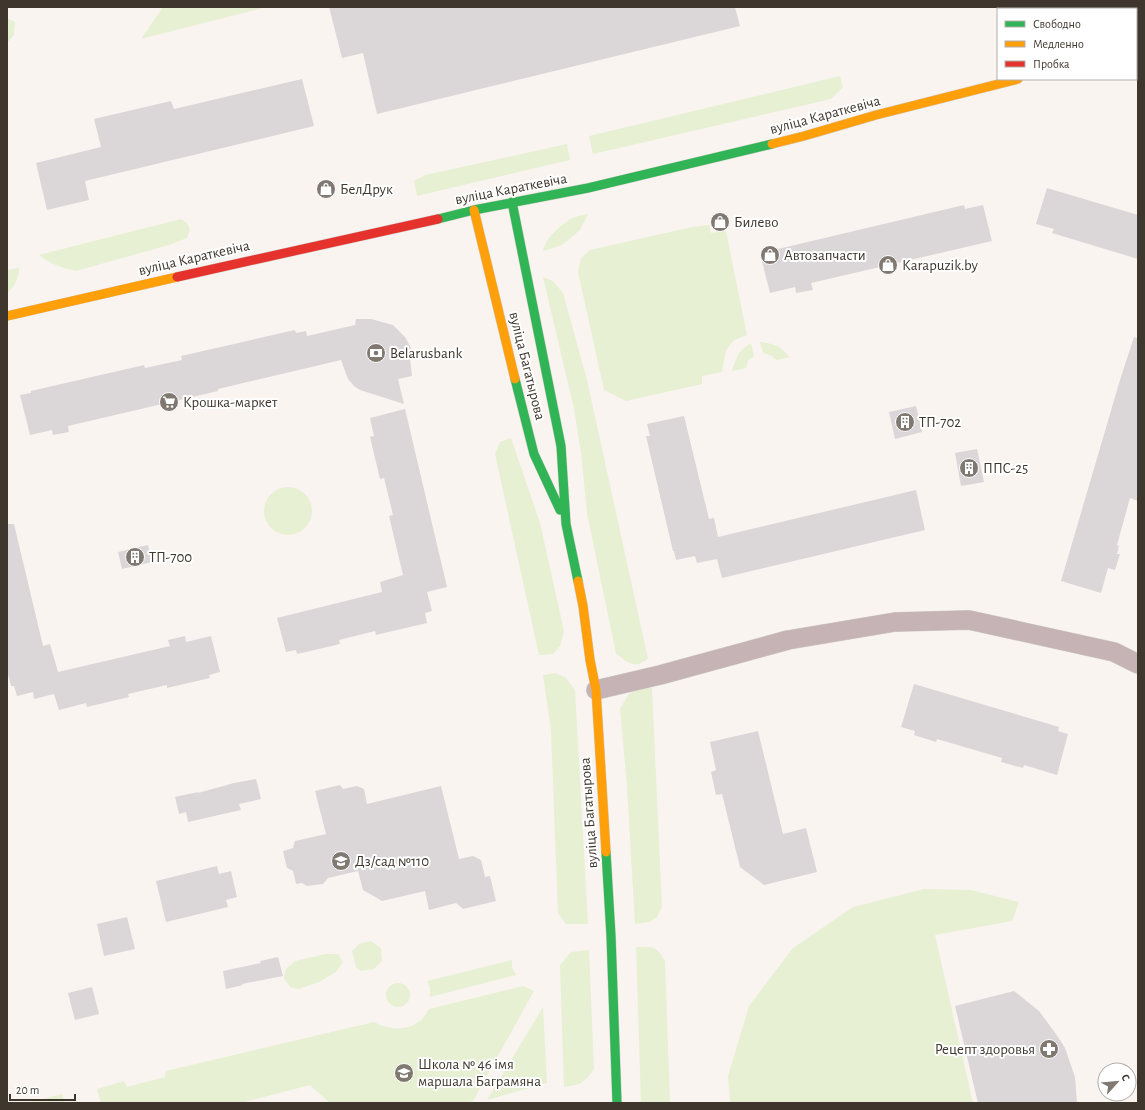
<svg xmlns="http://www.w3.org/2000/svg" width="1145" height="1110" font-family="'Alegreya Sans',sans-serif">
	<rect width="100%" height="100%" fill="#f9f4f0"/>
	<path fill="#e7f0d3" d="M163,7H267L141,39Z
		M7,18L15,22L14,35L7,43Z
		M840,76L843,87L831,99L593,154L589,136Z
		M567,144L570,160L417,196L414,181L425,175Z
		M588,214L580,230L562,245L543,251C545,238 563,222 575,217C579,216 584,215 588,214Z
		M181,219L187,223L190,230L187,238L169,245L76,271C59,267 53,265 39,255Z
		M709,225L711,233L726,231L747,335L734,340L726,350L722,372L702,376V384L626,401L604,390L578,272L581,258L590,250L692,227Z
		M19,268C19,277 15,287 7,293V270Z
		M543,277L553,281L563,293L587,380L648,659C634,669 629,663 616,654L587,513L581,453L574,409Z
		M760,342C774,344 780,345 789,357L777,360L770,355L763,353Z
		M751,343L754,356L748,361L746,368L732,371C737,356 738,351 751,343Z
		M511,438L540,523L564,631L560,646L553,654L539,655L495,454L500,442Z
		M264 511a24 24 0 1 1 48 0a24 24 0 1 1-48 0Z
		M556,673L566,678L575,690L588,924H566L558,913L551,731L543,675Z
		M638,688H652L662,907L657,917L650,922L635,924L627,786L620,709L628,695Z
		M924,889L971,890L1019,902L1012,921L935,935L973,1103H730L728,1076L749,1006L793,948L853,907Z
		M371,941L381,948L382,961L374,969L361,971L356,967L352,951L359,944Z
		M636,947C653,947 656,945 665,961L670,1103H641Z
		M589,950L594,1069C583,1084 582,1084 564,1087L560,965L571,952Z
		M326,954H338L343,962L336,972L319,982L298,989L290,987L284,978L286,969L295,961Z
		M512,960V967L516,975L430,997V988L427,981Z
		M386 995a12 12 0 1 1 24 0a12 12 0 1 1-24 0Z
		M523,986L534,991L473,1101L466,1103H330L310,1085L241,1103H101L97,1089L124,1081L127,1087L165,1077L166,1071L374,1022C389,1030 408,1032 422,1019C425,1016 427,1012 429,1009Z
		M543,1007L547,1083L487,1100Z
		M62,1094L65,1103H26Z"/>
	<path fill="#dbd7d9" d="M329,7H735L740,26L377,114L363,53L342,58Z
		M302,79L314,126L85,181L89,200L47,210L36,163L101,147L94,119L171,101L174,109Z
		M1047,188L1138,215V259L1052,233L1054,229L1036,224Z
		M964,205L965,209L983,205L992,241L811,283L813,290L796,293L795,287L770,293L761,257L779,253L778,249Z
		M356,319H371L393,325L405,337L411,348L413,357L410,358L412,376L398,379L404,404L360,390L354,386L348,379L341,360L218,389V391L68,426L69,432L53,435L52,430L30,435L20,395L31,393V391L144,365L145,368L182,360L181,356L295,330L296,333L306,331L307,336L355,325Z
		M1134,337L1138,338V501L1130,498L1117,545L1119,546L1117,554H1120L1115,570L1108,568L1101,593L1061,581L1120,380Z
		M916,406L922,432L895,439L889,412Z
		M405,409L447,587L427,592L432,611L425,613L427,623L376,635L375,631L339,640L340,644L297,654L296,650L286,652L277,618L382,592L380,582L403,575L389,516L393,515L384,478L380,479L370,437L374,436L370,418Z
		M684,416L709,519L714,518L718,537L916,490L925,530L722,578L717,559L697,563L695,556L676,560L674,551H673L646,436H650L647,424Z
		M977,449L984,482L961,486L955,453Z
		M7,524H14L43,646L50,644L58,672L170,646L168,640L185,636L186,642L211,636L220,672L209,675L210,678L167,688V685L128,694L129,697L87,707L86,703L59,710L54,694L34,699L33,692L17,696L14,686H11L7,670Z
		M148,545L152,562L122,569L118,552Z
		M914,684L1059,727L1058,731L1068,734L1057,775L1024,765L1023,768L1001,762L1002,758L937,739L936,742L914,735L915,731L901,727Z
		M758,731L783,834L806,828L817,872L764,885L740,867L722,794L716,795L711,772L716,770L710,742Z
		M256,779L261,799L239,804L241,810L188,822L186,812L179,814L175,797L198,792V793L234,783Z
		M340,785L343,789L357,786L364,789L367,804L441,786L459,859L473,856L481,860L485,877L490,876L496,901L463,909L456,903L429,910L425,891L382,901L363,890L358,871L328,878L323,884L307,886L302,883L296,884L293,871L287,868L283,851L293,848L295,841L326,834L315,791Z
		M217,866L219,874L231,871L237,897L226,900L228,907L166,922L156,881Z
		M127,917L135,949L104,956L97,924Z
		M278,957L283,976L242,984L243,985L226,989L223,971L261,963L260,961Z
		M92,987L99,1014L75,1020L68,993Z
		M1014,991L1039,1011L1056,1034L1065,1048L1075,1077L1077,1103H978L955,1006Z"/>
	<g fill="none" stroke-linecap="round" stroke-linejoin="round">
		<g stroke="#d3ceca" stroke-width="20">
			<path id="street" d="M596,690L660,675L788,640L895,622L969,620L1114,652L1138,664"/>
		</g>
		<g stroke="#d3ceca" stroke-width="10">
			<path id="fast" d="M512,202L561,446L566,524L578,581
				M438,219L474,210L588,188L772,144
				M515,379L534,454L560,510
				M606,852L611,936L617,1103"/>
		</g>
		<g stroke="#d3ceca" stroke-width="10">
			<path id="slow" d="M772,144L804,136L876,115L1018,79
				M474,210L515,379
				M7,316L177,277
				M578,581L583,606L590,660L596,690L606,852"/>
		</g>
		<g stroke="#d3ceca" stroke-width="10">
			<path id="jam" d="M1136,51L1138,50
				M177,277L438,219"/>
		</g>
		<use href="#street" stroke="#c5b3b6" stroke-width="19"/>
		<use href="#fast" stroke="#30b455" stroke-width="9"/>
		<use href="#slow" stroke="#ff9f0a" stroke-width="9"/>
		<use href="#jam" stroke="#e5322d" stroke-width="9"/>
	</g>
	<defs>
		<g id="shop-disc" transform="scale(1)"><circle r="9.5" fill="#807972" stroke="#fff"/><path d="M-5-2.5h2.3a2.7 3.5 0 0 1 5.4 0H5L5.5 6h-11ZM-1.5-2.5h3a1.5 2.3 0 0 0-3 0Z" fill="#fff"/></g>
		<g id="bank-disc" transform="scale(1)"><circle r="9.5" fill="#807972" stroke="#fff"/><path d="M-6-4H6V4H-6ZM0-2.3a2.3 2.3 0 1 0 0 4.6a2.3 2.3 0 1 0 0-4.6Z" fill="#fff"/></g>
		<g id="supermarket-disc" transform="scale(1)"><circle r="9.5" fill="#807972" stroke="#fff"/><path d="M-6-5.5h2.5l.6 2H6L4.5 2H-2.5L-4.4-4H-6ZM-1.5 3.2a1.3 1.3 0 1 0 .1 0ZM3 3.2a1.3 1.3 0 1 0 .1 0Z" fill="#fff"/></g>
		<g id="building-disc" transform="scale(1)"><circle r="9.5" fill="#807972" stroke="#fff"/><path d="M-4-6H4V6H1V3H-1V6H-4ZM-2.5-4.3h1.7v1.8h-1.7ZM.8-4.3h1.7v1.8H.8ZM-2.5-1h1.7V.8h-1.7ZM.8-1h1.7V.8H.8Z" fill="#fff"/></g>
		<g id="school-disc" transform="scale(1)"><circle r="9.5" fill="#807972" stroke="#fff"/><path d="M0-5L7-2L0 1L-7-2ZM-4 1L0 2.5L4 1V4Q0 6-4 4Z" fill="#fff"/></g>
		<g id="pharmacy-disc" transform="scale(1)"><circle r="9.5" fill="#807972" stroke="#fff"/><path d="M-2-6h4v4h4v4h-4v4h-4v-4h-4v-4h4Z" fill="#fff"/></g>
	</defs>
	<g fill-rule="evenodd">
		<use href="#shop-disc" x="326" y="189"/>
		<use href="#shop-disc" x="720" y="222"/>
		<use href="#shop-disc" x="770" y="255"/>
		<use href="#shop-disc" x="888" y="265"/>
		<use href="#bank-disc" x="376" y="353"/>
		<use href="#supermarket-disc" x="169" y="402"/>
		<use href="#building-disc" x="905" y="422"/>
		<use href="#building-disc" x="969" y="468"/>
		<use href="#building-disc" x="135" y="557"/>
		<use href="#school-disc" x="341" y="861"/>
		<use href="#pharmacy-disc" x="1049" y="1049"/>
		<use href="#school-disc" x="404" y="1073"/>
	</g>
	<g text-anchor="middle" dominant-baseline="central" stroke-width="4" stroke-linejoin="round" paint-order="stroke">
		<g font-size="15" fill="#3f372e" stroke="#fff">
			<text transform="translate(825 115) rotate(-15)">вуліца Караткевіча</text>
			<text transform="translate(511 189) rotate(-11)">вуліца Караткевіча</text>
			<text transform="translate(194 258) rotate(-13)">вуліца Караткевіча</text>
			<text transform="translate(527 366) rotate(76)">вуліца Багатырова</text>
			<text transform="translate(589 813) rotate(-94)">вуліца Багатырова</text>
		</g>
		<g font-size="15" fill="#3f372e" stroke="#fff" text-anchor="start">
			<text x="340" y="189">БелДрук</text>
			<text x="734" y="222">Билево</text>
			<text x="784" y="255">Автозапчасти</text>
			<text x="902" y="265">Кarapuzik.by</text>
			<text x="390" y="353">Belarusbank</text>
			<text x="183" y="402">Крошка-маркет</text>
			<text x="919" y="422">ТП-702</text>
			<text x="983" y="468">ППС-25</text>
			<text x="149" y="557">ТП-700</text>
			<text x="355" y="861">Дз/сад №110</text>
			<text x="1035" y="1049" text-anchor="end">Рецепт здоровья</text>
			<text x="418" y="1064">Школа № 46 імя<tspan x="418" dy="17">маршала Баграмяна</tspan></text>
		</g>
	</g>
	<rect width="1145" height="1110" fill="none" stroke="#3f372e" stroke-width="16"/>
	<rect x="997" y="8" width="140" height="72" fill="#ffffff" stroke="#b2afab"/>
	<rect x="1005" y="21" width="20" height="6" fill="#30b455" stroke="#b2afab"/>
	<text x="1033" y="28" font-size="12" fill="#3f372e">Свободно</text>
	<rect x="1005" y="41" width="20" height="6" fill="#ff9f0a" stroke="#b2afab"/>
	<text x="1033" y="48" font-size="12" fill="#3f372e">Медленно</text>
	<rect x="1005" y="61" width="20" height="6" fill="#e5322d" stroke="#b2afab"/>
	<text x="1033" y="68" font-size="12" fill="#3f372e">Пробка</text>
	<g transform="translate(1117 1082) rotate(63)"><circle r="19" fill="#ffffff" stroke="#b2afab"/>
	<path d="M0-3L7 15L0 10L-7 15Z" fill="#807972"/>
	<text y="-6" font-size="11" font-weight="bold" text-anchor="middle" fill="#3f372e">С</text>
	</g>
	<path d="M10 1094v6h65v-6" fill="none" stroke="#3f372e" stroke-width="2"/>
	<text x="16" y="1094" font-size="12" fill="#3f372e" stroke="#ffffff" stroke-width="3" paint-order="stroke">20 m</text>
</svg>
